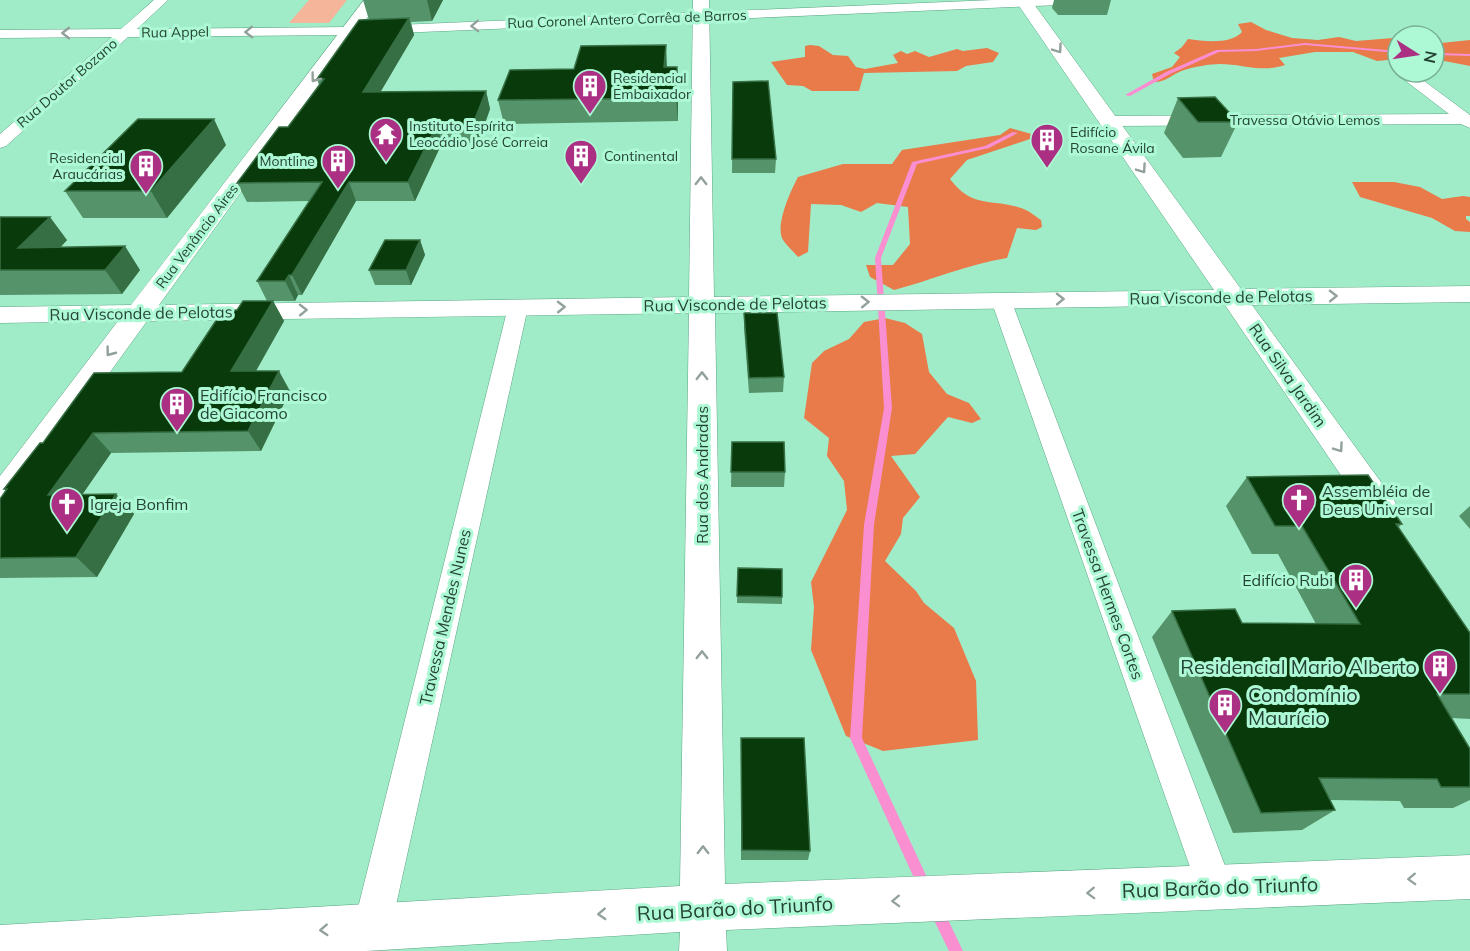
<svg xmlns="http://www.w3.org/2000/svg" width="1470" height="951" font-family="Mulish,sans-serif">
	<rect width="100%" height="100%" fill="#a1ecc8"/>
	<path fill="#f4b59b" d="M309,0H347L329,23H289Z"/>
	<path fill="#e97a49" d="M1251,22L1266,30L1292,38L1318,40L1339,37L1356,41L1393,38L1396,35L1404,33L1427,36H1398V59L1377,61L1353,52H1315L1279,58L1285,65C1261,73 1243,64 1220,64C1210,64 1193,67 1184,70C1172,74 1167,82 1154,82L1152,74L1172,67L1180,57L1174,53L1182,47L1188,39C1204,41 1230,45 1242,32L1238,24Z
		M1434,40L1441,43L1470,40V66L1434,59Z
		M810,45L819,46L833,55L848,56L856,67L865,69L898,63L893,55L901,51L907,54L915,51L929,57L957,49L963,51L987,48L999,53L993,62L966,66L957,71L864,73L859,91H812L803,86L787,85L771,62L805,57V46Z
		M1010,128L1039,136L967,160L950,179C973,209 990,198 1021,208C1028,210 1035,216 1041,220L1042,227L1036,230L1017,228L1007,258C968,264 932,280 894,290L870,277L866,265H893L910,244L908,207L877,203L861,212L841,205L811,204L808,252L798,257C793,251 785,244 782,238C776,223 791,190 798,177L843,164H892L902,150L1000,135Z
		M1352,182H1394L1420,187L1442,199L1463,196L1470,197V216H1466V219L1470,222V232L1455,231L1432,218L1360,197Z
		M885,318L905,323L922,334L929,372L947,394L969,403L981,419L972,423L948,417L915,454L891,456L920,497L903,518L901,534L885,561L916,591L924,603L954,628L976,681L978,740L883,751L846,736L811,650L814,607L811,582L847,510L844,481L827,456L829,438L804,418L812,363L824,351L849,339L864,322Z"/>
	<g fill="none" stroke-linecap="round" stroke-linejoin="round">
		<path fill="#f98ed0" fill-rule="evenodd" d="M1305,43L1398,51V53L1305,45L1256,51L1219,52L1170,74L1130,96L1125,95L1166,72L1216,50L1256,49Z
			M1434,53L1470,54V56L1434,55Z
			M1013,132L1018,133L989,148L917,164L881,258L892,408L874,525L862,738L931,886L930,891L925,892L920,891L850,738L864,525L884,408L875,258L912,162L985,146Z
			M936,903L941,905L963,951H949L929,910L931,905Z"/>
		<g stroke="#5ba584" stroke-width="1">
			<path id="minor" d="M154,0H168L137,29L350,27L993,0H1089L1083,4L350,35L128,37L6,146L0,148V134L112,37L0,38V30L121,29Z
				M1398,69V72H1412L1470,115V128L1461,124L1109,126L1101,121L1109,116L1449,114L1398,75L1396,72Z
				M1001,294L1008,296L1011,300L1233,887L1228,900L1215,905L1202,900L1197,887L991,300L994,296Z
				M518,301L525,302L528,307L391,928L385,941L372,947L359,941L353,928L508,307L511,302Z"/>
		</g>
		<g stroke="#5ba584" stroke-width="1">
			<path id="tertiary" d="M364,0H380L159,305L689,297L693,0H709L714,297L1214,290L1015,0H1031L1241,289L1470,286V302L1252,305L1394,500L1398,509L1394,518L1382,522L1370,518L1225,305L715,313L725,884L1470,855V899L726,930L727,951H679L680,932L366,951H0V925L680,886L689,313L147,321L11,509L0,513V476L118,321L0,323V307L131,305Z"/>
		</g>
		<use href="#minor" fill="#fff" fill-rule="evenodd"/>
		<use href="#tertiary" fill="#fff" fill-rule="evenodd"/>
	</g>
	<path fill="#55936a" d="M363,0H443L432,21L411,22L414,35L380,92L486,91L490,109L478,143H442L415,201H356L302,295H298L295,301H273L284,321L256,371L290,391L261,451L111,453L82,495L116,494L134,514L97,577L0,578V499L6,491L4,489L43,443L182,372L237,310L267,301L257,281L309,201L247,202L237,183L288,127L319,85L317,79L369,20Z
		M1054,0H1111L1107,15H1058L1052,8Z
		M667,67H677L678,90V121L504,124L498,100Z
		M733,82L776,159L775,173H732Z
		M1178,98L1238,122L1221,157L1183,158L1164,133Z
		M226,145L167,218H83L65,191Z
		M0,217L67,240L61,247L140,270L122,294L0,295Z
		M420,240L425,255L411,285H375L369,270Z
		M744,313L784,377L783,392L749,393L744,328Z
		M732,442L785,472L784,487H731Z
		M1247,477L1402,524L1398,528L1470,633V719L1451,718L1470,749V800L1453,808H1404L1400,801L1329,800L1335,810L1302,830L1233,833L1152,637L1172,611L1242,623L1316,624L1278,554H1252L1226,506Z
		M1470,506V529L1459,516Z
		M738,568L782,597V604L737,603Z
		M741,738L810,851L808,860H741Z"/>
	<path fill="#376f44" d="M427,0H443L432,21Z
		M409,18L414,35L370,110L363,92Z
		M666,45L667,68L664,67Z
		M677,67L678,90V121L676,98Z
		M486,91L490,109L478,143L473,124Z
		M214,119L226,145L167,218L151,191Z
		M437,125L442,143L415,201L408,182Z
		M349,182L356,201L302,295L292,275Z
		M50,217L67,240L38,270L18,248Z
		M420,240L425,255L411,285L406,270Z
		M125,246L140,270L122,294L105,270Z
		M289,275L298,295L295,301L285,281Z
		M273,301L284,321L244,392L231,371Z
		M279,371L290,391L261,451L248,431Z
		M93,433L111,453L68,515L48,495Z
		M116,494L134,514L97,577L76,557Z"/>
	<path fill="#093a0b" stroke="#376f44" stroke-width="1.5" d="M409,18L363,92L486,91L473,124L437,125L408,182H349L292,275H289L285,281H257L322,182L237,183L279,127H288L324,79H317L359,20Z
		M666,45L664,67H677L676,98L498,100L510,70L574,69L581,46Z
		M768,81L776,159H732L733,82Z
		M1215,97L1238,122H1198L1178,98Z
		M138,119H214L151,191H65Z
		M0,217H50L18,248L125,246L105,270H0Z
		M385,240H420L406,270H369Z
		M243,301H273L231,371H279L248,431L93,433L48,495L116,494L76,557L0,558V499L7,489H4L40,443H43L94,373L182,372L223,310H237Z
		M744,313H777L784,377L749,378Z
		M732,442H784L785,472H731Z
		M1368,475L1402,524H1396L1470,633V694H1437L1470,749V787H1441L1437,779L1319,778L1335,810L1261,813L1172,611L1235,609L1242,623L1360,624L1302,526H1275L1247,477Z
		M738,568L782,569V597L737,596Z
		M741,738H804L810,851L742,850Z"/>
	<defs><path id="oneway-chevron" d="M-2-3.5L2.5 0L-2 3.5" fill="none" stroke-width="1.6" stroke-linecap="round" stroke-linejoin="round" transform="scale(1.5)"/></defs>
	<g stroke="#92a19a">
		<use href="#oneway-chevron" transform="translate(475 26) rotate(178)"/>
		<use href="#oneway-chevron" transform="translate(249 32) rotate(179)"/>
		<use href="#oneway-chevron" transform="translate(66 33) rotate(180)"/>
		<use href="#oneway-chevron" transform="translate(1058 49) rotate(55)"/>
		<use href="#oneway-chevron" transform="translate(315 78) rotate(127)"/>
		<use href="#oneway-chevron" transform="translate(1142 169) rotate(55)"/>
		<use href="#oneway-chevron" transform="translate(701 181) rotate(-90)"/>
		<use href="#oneway-chevron" transform="translate(1333 296) rotate(-1)"/>
		<use href="#oneway-chevron" transform="translate(1060 299) rotate(-1)"/>
		<use href="#oneway-chevron" transform="translate(865 302) rotate(-1)"/>
		<use href="#oneway-chevron" transform="translate(561 307) rotate(-1)"/>
		<use href="#oneway-chevron" transform="translate(303 310) rotate(-1)"/>
		<use href="#oneway-chevron" transform="translate(110 352) rotate(127)"/>
		<use href="#oneway-chevron" transform="translate(702 376) rotate(-90)"/>
		<use href="#oneway-chevron" transform="translate(1339 448) rotate(55)"/>
		<use href="#oneway-chevron" transform="translate(702 655) rotate(-90)"/>
		<use href="#oneway-chevron" transform="translate(703 850) rotate(-90)"/>
		<use href="#oneway-chevron" transform="translate(1412 879) rotate(178)"/>
		<use href="#oneway-chevron" transform="translate(1091 893) rotate(178)"/>
		<use href="#oneway-chevron" transform="translate(896 901) rotate(178)"/>
		<use href="#oneway-chevron" transform="translate(602 914) rotate(177)"/>
		<use href="#oneway-chevron" transform="translate(324 930) rotate(177)"/>
	</g>
	<defs>
		<g id="building-pin" transform="scale(1.725)"><path d="M0 17L-7.5 6A9.5 9.5 0 1 1 7.5 6Z" fill="#ab3084" stroke="#aef9d5"/><path d="M-4-6H4V6H1V3H-1V6H-4ZM-2.5-4.3h1.7v1.8h-1.7ZM.8-4.3h1.7v1.8H.8ZM-2.5-1h1.7V.8h-1.7ZM.8-1h1.7V.8H.8Z" fill="#fff"/></g>
		<g id="temple-pin" transform="scale(1.725)"><path d="M0 17L-7.5 6A9.5 9.5 0 1 1 7.5 6Z" fill="#ab3084" stroke="#aef9d5"/><path d="M0-6L5-2H3V0L6.5 2.5H4V6H1.5V3h-3V6H-4V2.5H-6.5L-3 0V-2H-5Z" fill="#fff"/></g>
		<g id="church-pin" transform="scale(1.725)"><path d="M0 17L-7.5 6A9.5 9.5 0 1 1 7.5 6Z" fill="#ab3084" stroke="#aef9d5"/><path d="M-1.2-6h2.4v3.5h3.3v2.4h-3.3V6h-2.4V-.1h-3.3v-2.4h3.3Z" fill="#fff"/></g>
	</defs>
	<g fill-rule="evenodd">
		<use href="#building-pin" x="590" y="86"/>
		<use href="#temple-pin" x="386" y="134"/>
		<use href="#building-pin" x="1047" y="140"/>
		<use href="#building-pin" x="581" y="156"/>
		<use href="#building-pin" x="338" y="161"/>
		<use href="#building-pin" x="146" y="166"/>
		<use href="#building-pin" x="177" y="404"/>
		<use href="#church-pin" x="1299" y="500"/>
		<use href="#church-pin" x="67" y="504"/>
		<use href="#building-pin" x="1356" y="580"/>
		<use href="#building-pin" x="1440" y="666"/>
		<use href="#building-pin" x="1225" y="705"/>
	</g>
	<g text-anchor="middle" dominant-baseline="central" stroke-width="6" stroke-linejoin="round" paint-order="stroke">
		<g font-size="14" fill="#244335" stroke="#aef9d5">
			<text transform="translate(627 19) rotate(-2)">Rua Coronel Antero Corrêa de Barros</text>
			<text transform="translate(175 32) rotate(-1)">Rua Appel</text>
			<text transform="translate(67 83) rotate(-41)">Rua Doutor Bozano</text>
			<text x="1305" y="120">Travessa Otávio Lemos</text>
			<text transform="translate(197 236) rotate(-53)">Rua Venâncio Aires</text>
		</g>
		<g font-size="14" fill="#244335" stroke="#aef9d5" text-anchor="start">
			<text x="613" y="78">Residencial<tspan x="613" dy="16">Embaixador</tspan></text>
			<text x="409" y="126">Instituto Espírita<tspan x="409" dy="16">Leocádio José Correia</tspan></text>
			<text x="1070" y="132">Edifício<tspan x="1070" dy="16">Rosane Ávila</tspan></text>
			<text x="604" y="156">Continental</text>
			<text x="123" y="158" text-anchor="end">Residencial<tspan x="123" dy="16">Araucárias</tspan></text>
			<text x="315" y="161" text-anchor="end">Montline</text>
		</g>
		<g font-size="16" fill="#244335" stroke="#aef9d5">
			<text transform="translate(1221 297) rotate(-1)">Rua Visconde de Pelotas</text>
			<text transform="translate(735 304) rotate(-1)">Rua Visconde de Pelotas</text>
			<text transform="translate(141 313) rotate(-1)">Rua Visconde de Pelotas</text>
			<text transform="translate(1288 375) rotate(55)">Rua Silva Jardim</text>
			<text transform="translate(702 475) rotate(-90)">Rua dos Andradas</text>
			<text transform="translate(1108 594) rotate(70)">Travessa Hermes Cortes</text>
			<text transform="translate(445 617) rotate(-77)">Travessa Mendes Nunes</text>
		</g>
		<g font-size="16" fill="#244335" stroke="#aef9d5" text-anchor="start">
			<text x="200" y="395">Edifício Francisco<tspan x="200" dy="18">de Giacomo</tspan></text>
			<text x="1322" y="491">Assembléia de<tspan x="1322" dy="18">Deus Universal</tspan></text>
			<text x="90" y="504">Igreja Bonfim</text>
			<text x="1333" y="580" text-anchor="end">Edifício Rubi</text>
		</g>
		<g font-size="20" fill="#244335" stroke="#aef9d5" text-anchor="end">
			<text x="1417" y="666">Residencial Mario Alberto</text>
			<text x="1248" y="694" text-anchor="start">Condomínio<tspan x="1248" dy="23">Maurício</tspan></text>
		</g>
		<g font-size="20" fill="#244335" stroke="#aef9d5">
			<text transform="translate(1220 887) rotate(-2)">Rua Barão do Triunfo</text>
			<text transform="translate(735 908) rotate(-3)">Rua Barão do Triunfo</text>
		</g>
	</g>
	<g transform="translate(1416 54) rotate(102)"><circle r="28" fill="#aef9d5" stroke="#77b095" stroke-width="1.5"/>
	<path d="M0-4.5L10 22L0 15L-10 22Z" fill="#ab3084"/>
	<text y="-9" font-size="16" font-weight="bold" text-anchor="middle" fill="#244335">N</text>
	</g>
</svg>
